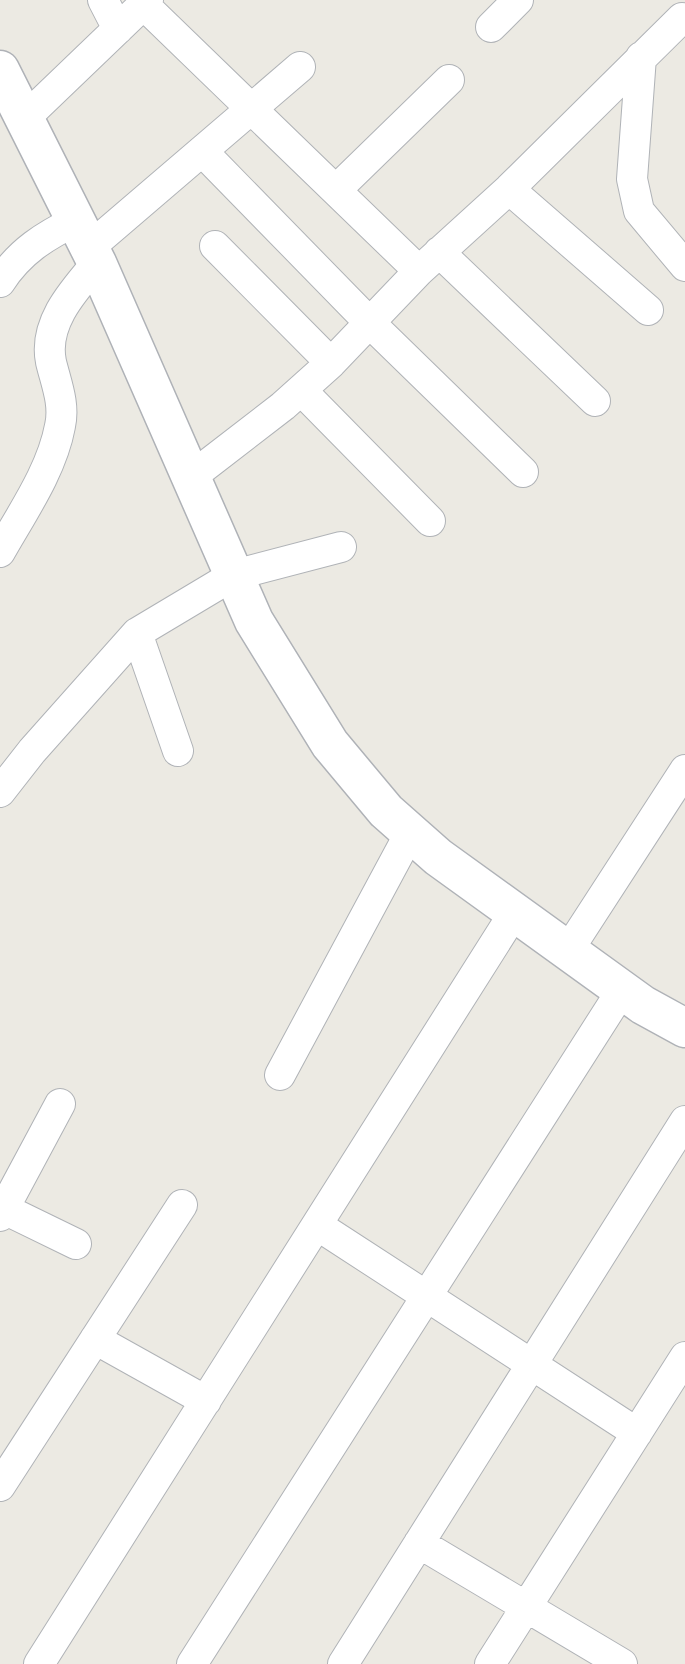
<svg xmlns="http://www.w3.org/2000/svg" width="685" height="1664" font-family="Lato,sans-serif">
	<rect width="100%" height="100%" fill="#eceae3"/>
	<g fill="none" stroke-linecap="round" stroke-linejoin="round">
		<g stroke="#b0b3b7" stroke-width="32">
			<path id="street" d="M103,0L118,29
				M143,4L419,271
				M491,27L518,0
				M641,57L632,179L639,211L685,266
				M25,118L148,0
				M202,151L370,323L523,472
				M509,189L648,310
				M336,190L449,80
				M215,246L331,363
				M90,247L300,67
				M439,252L595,401
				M0,282C20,251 45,236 77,220
				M301,390L430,521
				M191,477L283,406L331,363L419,271L509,189L682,18
				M0,552C22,513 52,470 60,426C65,404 56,383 51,362C43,323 74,290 97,263
				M137,633L178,751
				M0,792L32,751L137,633L234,575L341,547
				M567,952L685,770
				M280,1075L410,833
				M0,1207L76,1244
				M0,1216L60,1104
				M317,1225L637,1433
				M95,1339L206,1401
				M0,1486L182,1205
				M419,1543L622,1664
				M39,1664L514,913
				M192,1664L622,990
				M343,1664L685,1121
				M490,1664L685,1357"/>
		</g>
		<g stroke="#afb2b7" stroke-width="41">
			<path id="secondary" d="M0,70L97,263L254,621L330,744L386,811L438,857L643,1005L685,1028"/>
		</g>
		<use href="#street" stroke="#fff" stroke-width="30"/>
		<use href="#secondary" stroke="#fff" stroke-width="38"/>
	</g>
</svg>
